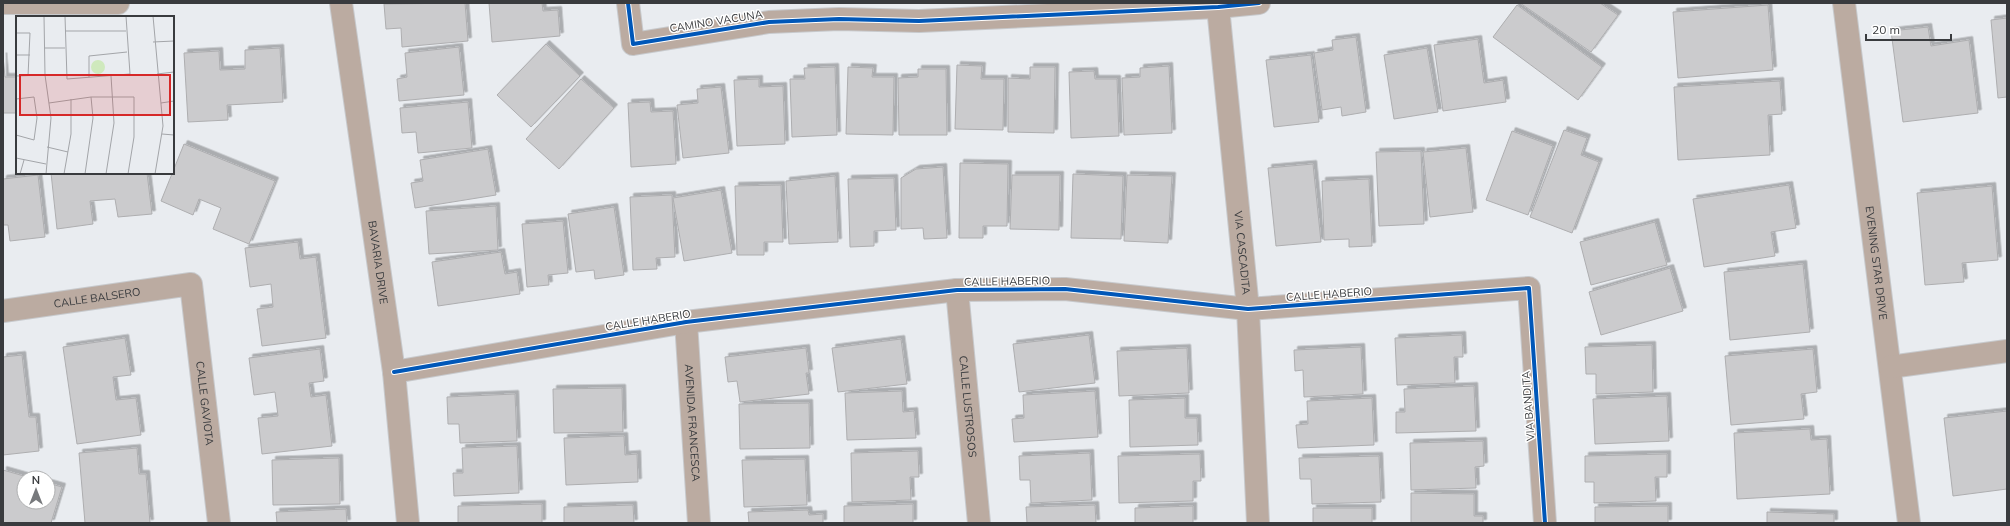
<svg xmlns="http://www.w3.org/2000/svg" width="2010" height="526" font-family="Mulish,sans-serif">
	<defs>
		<filter id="shadow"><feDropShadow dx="3.5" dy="-3.5" stdDeviation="0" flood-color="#0004"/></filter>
	</defs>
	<rect width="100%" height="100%" fill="#e9ecf0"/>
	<path fill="#cbcbcd" stroke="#aeaeb0" filter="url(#shadow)" d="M465,3L468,41L402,47L401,28L386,29L384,4Z
		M489,3H542L543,11L558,10L560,36L492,42Z
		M1520,3H1600L1618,15L1591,52Z
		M1517,5L1602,67L1578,100L1493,37Z
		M1768,5L1773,70L1678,78L1673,12Z
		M2007,18V97L1998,98L1991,20Z
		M1928,27L1931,46L1969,40L1978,113L1903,122L1891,31Z
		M1356,37L1366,112L1342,116L1341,107L1322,110L1314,53L1333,50L1332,40Z
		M1478,39L1484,83L1503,80L1506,102L1443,111L1434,45Z
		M546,44L580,76L531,127L497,95Z
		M459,47L464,95L399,101L397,79L407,77L405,53Z
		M280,48L283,102L227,105L228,120L188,122L184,53L219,51L220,70L245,69V50Z
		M1427,48L1438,112L1394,119L1384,55Z
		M1311,55L1319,122L1274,127L1266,60Z
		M3,56L5,77H17V113H3Z
		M957,65L982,66L981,79H1004L1003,130L955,129Z
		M1169,66L1172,133L1124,135L1122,78L1140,77V68Z
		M835,67L837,135L792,137L790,79H805L804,68Z
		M848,67L873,68L872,77H894L893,135L846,134Z
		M1030,67H1055L1054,133L1008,132V78L1030,79Z
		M918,69H946L947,135H899L898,78L918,77Z
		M1094,71L1095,79H1117L1119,136L1071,138L1069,72Z
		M581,79L614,108L559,169L526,139Z
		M759,79V87L783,86L785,144L737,146L734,80Z
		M1780,81L1782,114L1768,115L1770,155L1678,160L1674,87Z
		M721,87L729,153L683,158L677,105L698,103L697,89Z
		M468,102L472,148L418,153L416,132L402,133L400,108Z
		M650,102L651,112L673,111L676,164L631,167L628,103Z
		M1564,130L1587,138L1581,155L1599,162L1572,233L1530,217Z
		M1512,131L1553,146L1528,215L1486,200Z
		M184,144L275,181L249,244L213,229L221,208L199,199L193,215L161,201Z
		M1466,148L1473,212L1430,217L1423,152Z
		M488,149L496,195L415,208L411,183L423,181L420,160Z
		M1421,151L1424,224L1379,226L1376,152Z
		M960,163L1008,164L1007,226H983V238H959Z
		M1313,164L1321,242L1276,246L1268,168Z
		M943,167L947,238L924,239L923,228L901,229V178L916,169Z
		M51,173H147L152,214L118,217L115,199L90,201L93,224L57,229Z
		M1073,174L1123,176L1121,239L1071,238Z
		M38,175L45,237L10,241L8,225H3V179Z
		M1012,175H1060L1059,230L1010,229Z
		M1127,175L1172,176L1168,243L1124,241Z
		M835,176L838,242L789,244L786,181Z
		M894,178L896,230L874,231V246L850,247L848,179Z
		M1369,179L1372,246L1349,247V239L1324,240L1322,181Z
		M781,185L783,242H764V255H737L735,186Z
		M1789,185L1796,228L1771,232L1775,256L1704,267L1693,199Z
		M1992,186L1998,260L1962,263L1964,282L1925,285L1917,193Z
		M721,190L732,253L684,261L673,198Z
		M672,195L675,257L656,258L657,269L633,270L630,197Z
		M496,206L498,250L429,254L426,211Z
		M614,207L624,275L595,279L594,270L576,272L568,214Z
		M563,221L568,273L548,275L549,285L527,287L522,224Z
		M1655,222L1667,265L1591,285L1580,242Z
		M298,242L300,259L316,257L326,338L262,346L257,309L273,307L271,284L250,287L245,248Z
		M501,252L505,274L517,272L520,294L438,306L432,262Z
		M1803,264L1810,332L1730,340L1724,272Z
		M1670,268L1683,311L1601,335L1589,292Z
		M1089,335L1095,383L1019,392L1013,344Z
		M1462,335L1463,357H1454L1455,383L1397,385L1395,338Z
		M125,338L131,375L113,377L116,400L136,398L141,435L77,444L63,347Z
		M901,339L907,384L838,392L832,348Z
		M1652,345L1653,392L1596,394V374H1586L1585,347Z
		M1361,347L1363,394L1304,397L1303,370L1295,371L1294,350Z
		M806,348L809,373H806L809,394L740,402L737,381L728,382L725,357Z
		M1187,348L1189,393L1119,396L1117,351Z
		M320,349L324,381L309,383L311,397L326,395L332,446L262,454L258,418L278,416L275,392L254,395L249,358Z
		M1813,349L1817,392L1801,394L1804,419L1731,425L1725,356Z
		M22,355L29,417H36L39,451L3,455V357Z
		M1474,386L1476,431L1396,433V412H1405L1404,389Z
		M622,388L623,432L554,433L553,389Z
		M902,391L903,412L914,411L916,438L847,440L845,393Z
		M1095,391L1098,437L1014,442L1012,419L1024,418L1023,395Z
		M515,394L517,441L460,443L459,424H448L447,397Z
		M1667,396L1669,441L1595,444L1593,399Z
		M1185,398V418H1197L1198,445L1130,447L1129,400Z
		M1372,398L1374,445L1298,448L1296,425L1308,424L1307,401Z
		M809,403L810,448L740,449L739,404Z
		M2007,411V489L1953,496L1944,418Z
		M1810,429L1811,440L1827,439L1830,494L1737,499L1734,433Z
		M624,436L625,455L637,454L638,482L566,485L564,438Z
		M1483,441L1484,466L1475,467L1476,488L1411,490L1410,443Z
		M517,446L519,493L454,496L453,473H463L462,448Z
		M137,448L139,474H146L150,523H85L79,453Z
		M918,451L919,477H910L911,500L852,502L851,453Z
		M1090,453L1092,500L1031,503L1030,480H1020L1019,456Z
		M1200,454L1201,481H1193V501L1119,503L1118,456Z
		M1667,454V477H1655L1656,501L1594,503V482H1585V456Z
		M1379,456L1381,502L1312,504L1311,479H1300L1299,458Z
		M339,458L340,504L273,505L272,460Z
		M805,459L807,505L744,507L742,460Z
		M3,470L31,478H24V502H48V483L62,487L51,523H3Z
		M1411,493L1474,494V516H1483V523H1411Z
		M542,504V523H458V506Z
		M913,504V523H844V506Z
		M633,505L634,523H564V507Z
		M1095,505L1096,523H1027L1026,507Z
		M1193,506V523H1135V508Z
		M1668,506V523H1595V507Z
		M1313,508H1372V523H1313Z
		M346,509L347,523H277L276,512Z
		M808,510L809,515L823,514V523H749L748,512Z
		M1767,512L1834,514V523H1767Z"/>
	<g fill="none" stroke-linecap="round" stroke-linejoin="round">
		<g stroke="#c7c9cc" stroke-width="24">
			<g id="minor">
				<path d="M3,3H118"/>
				<path d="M628,3L633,44L769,22L839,19L919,21L1218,7L1259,3"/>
				<path id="s1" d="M1844,3L1909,523"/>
				<path id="s2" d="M1218,7L1248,309L1258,523"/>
				<path id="s3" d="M957,290L979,523"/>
				<path id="s4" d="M3,311L191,284L219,523"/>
				<path id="s5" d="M686,322L699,523"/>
				<path d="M1890,367L2007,351"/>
				<path d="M394,372L686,322L957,290L1065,289L1248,309L1529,288L1545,523"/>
			</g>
		</g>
		<g stroke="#c7c9cc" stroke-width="24">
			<g id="tertiary">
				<path id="s6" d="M341,3L394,372L408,523"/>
			</g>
		</g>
		<use href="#minor" stroke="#bbaba1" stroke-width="22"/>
		<use href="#tertiary" stroke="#bbaba1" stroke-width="22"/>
		<g stroke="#fff" stroke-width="6">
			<path id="cycleway" d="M628,3L633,44L769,22L839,19L919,21L1218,7L1259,3
				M394,372L686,322L957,290L1065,289L1248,309L1529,288L1545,523"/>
		</g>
		<use href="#cycleway" stroke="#0057b8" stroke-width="4"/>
	</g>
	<g text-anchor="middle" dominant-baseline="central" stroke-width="3" stroke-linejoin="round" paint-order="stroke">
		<g font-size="11" fill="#393b3e" stroke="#fff">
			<text transform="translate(716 21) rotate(-9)">CAMINO VACUNA</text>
			<text stroke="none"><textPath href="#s2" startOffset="247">VIA CASCADITA</textPath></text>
			<text stroke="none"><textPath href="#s6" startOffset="262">BAVARIA DRIVE</textPath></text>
			<text stroke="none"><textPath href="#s1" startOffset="262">EVENING STAR DRIVE</textPath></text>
			<text transform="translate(1007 281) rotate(-1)">CALLE HABERIO</text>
			<text transform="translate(1329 294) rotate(-4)">CALLE HABERIO</text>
			<text stroke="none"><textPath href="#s4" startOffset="95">CALLE BALSERO</textPath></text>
			<text transform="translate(648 320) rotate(-9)">CALLE HABERIO</text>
			<text stroke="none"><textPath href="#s4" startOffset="310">CALLE GAVIOTA</textPath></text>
			<text transform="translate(1528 406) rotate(-94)">VIA BANDITA</text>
			<text stroke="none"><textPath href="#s3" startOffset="117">CALLE LUSTROSOS</textPath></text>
			<text stroke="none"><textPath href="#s5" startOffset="101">AVENIDA FRANCESCA</textPath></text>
		</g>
	</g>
	<g transform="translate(16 16)">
		<rect width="158" height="158" fill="#e9ecf0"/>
		<path d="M75 51a7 7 0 1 1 14 0a7 7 0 1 1-14 0Z" fill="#cfe9bd"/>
		<path fill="none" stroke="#a3a5a9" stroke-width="1" d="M28,0L29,59L35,102L30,158M49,0L51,63L114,58L110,0M137,0L147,110L139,158M49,15H110M0,17H14L12,60M137,26L158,25M28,32H49M0,39H14M141,58L158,56M0,60L29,59M73,61V40L111,36M0,83L18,81L21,102L18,124L0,119M33,87L75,81H118V121L112,158M145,87L158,85M146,118L158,119M31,131L52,136M0,142L30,148M4,158L8,144M48,158L55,118V83M69,158L77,102L75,81M90,158L98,107L95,60"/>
		<path fill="#d62828" fill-opacity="0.15" stroke="#d62828" stroke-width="2" d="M4,59H154V99H4Z"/>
		<rect width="158" height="158" fill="none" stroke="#393b3e" stroke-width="2"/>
	</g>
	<rect width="2010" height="526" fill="none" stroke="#393b3e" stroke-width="8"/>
	<g transform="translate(36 490)"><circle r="19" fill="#ffffff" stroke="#b0b1b2"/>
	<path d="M0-3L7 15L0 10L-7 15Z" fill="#77797c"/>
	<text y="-6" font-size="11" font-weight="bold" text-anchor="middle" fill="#393b3e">N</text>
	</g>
	<path d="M1866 34v6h85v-6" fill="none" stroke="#393b3e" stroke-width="2"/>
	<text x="1872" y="34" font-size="12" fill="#393b3e" stroke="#ffffff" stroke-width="3" paint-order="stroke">20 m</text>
</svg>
